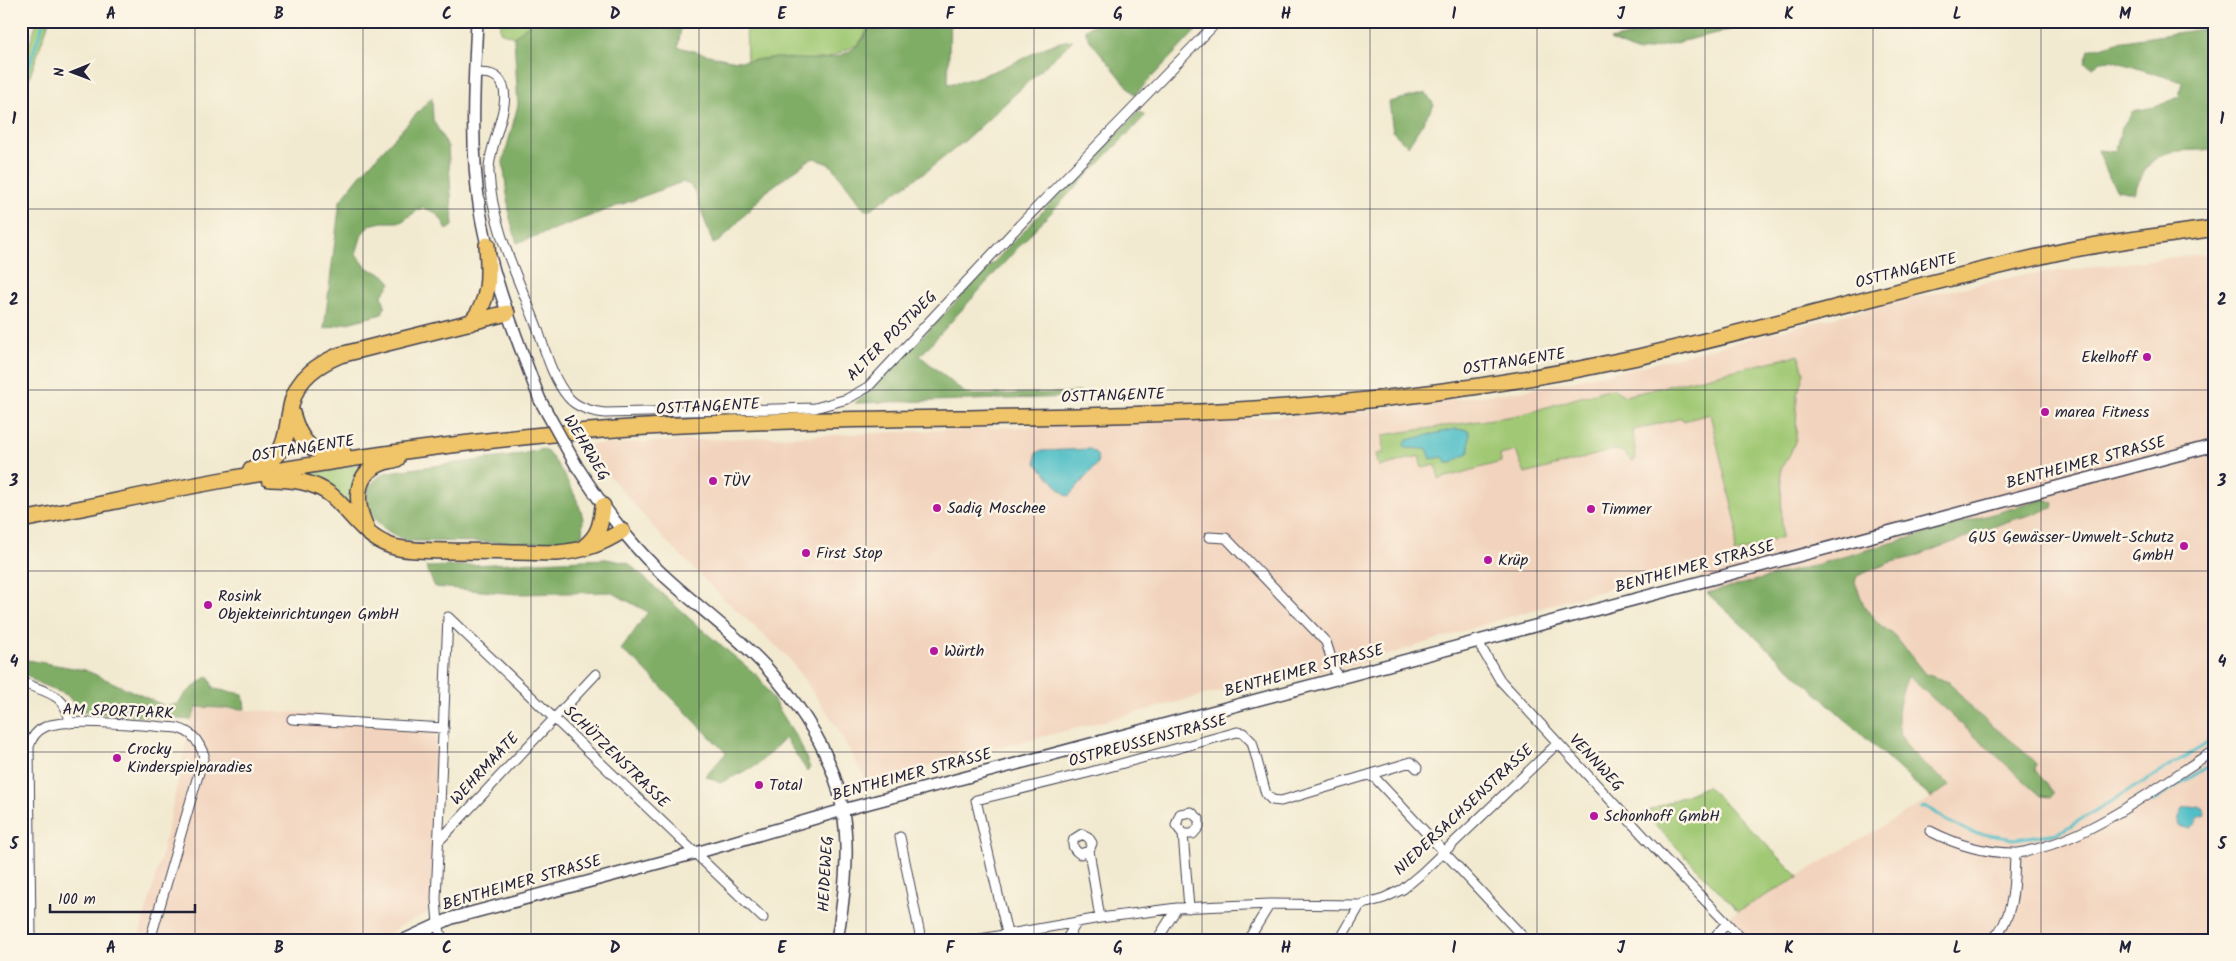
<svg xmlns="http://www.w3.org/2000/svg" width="2236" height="961" font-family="Kalam,sans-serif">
	<rect width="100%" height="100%" fill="#fcf5e5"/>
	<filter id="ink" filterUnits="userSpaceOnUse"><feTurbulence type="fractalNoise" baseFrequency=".02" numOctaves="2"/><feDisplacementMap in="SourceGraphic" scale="10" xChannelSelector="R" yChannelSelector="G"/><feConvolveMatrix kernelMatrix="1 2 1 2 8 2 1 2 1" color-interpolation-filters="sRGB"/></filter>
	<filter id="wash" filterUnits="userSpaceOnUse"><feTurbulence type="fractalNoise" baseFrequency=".0096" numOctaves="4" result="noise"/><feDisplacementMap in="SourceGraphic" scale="20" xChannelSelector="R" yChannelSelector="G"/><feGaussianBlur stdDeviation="1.12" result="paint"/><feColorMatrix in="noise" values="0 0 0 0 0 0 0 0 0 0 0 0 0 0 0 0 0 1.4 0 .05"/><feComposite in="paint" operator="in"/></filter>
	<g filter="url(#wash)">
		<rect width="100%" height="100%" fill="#f2ead0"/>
		<path fill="#f2d4be" d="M2201,254L2215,255V940H1743L1726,918L1931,798L1707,593L1696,565L1522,613L1351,666L1236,687L867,782L831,718L788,657L720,595L660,535L614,481L579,445L1342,414L1527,390L1639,367L1886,304L2018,276Z
			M197,707L429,721L437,715L431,911L402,925L381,940H138L161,858L191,720Z"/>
		<path fill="#a1c974" stroke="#627658" d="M37,21H49L21,102V70Z
			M500,21H533L514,37L500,32Z
			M746,21H873L859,44L826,59L796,60L772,58L747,61Z
			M1799,355L1804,373L1797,395L1796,439L1790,454L1781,468L1782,537L1734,554L1737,527L1710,414L1683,421L1682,418L1633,430L1636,459L1633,461L1621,451L1613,450L1525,474L1516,451L1500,455L1501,462L1439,479L1436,465L1422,468L1419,456L1379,467L1376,454L1384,453L1383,435L1520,415L1604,390L1614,389L1625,396Z
			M364,464L365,465L356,511L308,475L310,473Z
			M1707,786L1799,877L1738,911L1644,813Z"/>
		<path fill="#80ad66" stroke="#516850" d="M533,21H684L682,22L678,47C696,51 722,60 741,61C751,61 761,59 771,58C801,57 834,67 859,44C865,38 869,28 873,21H950L948,84C974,80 998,70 1022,59C1038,51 1054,41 1073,40L967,139L928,170L869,210H865L832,166L815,158L809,160L768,190L721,240L713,244L695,192L690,185L682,182L517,243L510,218L503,162L518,105L514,37Z
			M1102,21H1205L1135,95L1088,38L1085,29Z
			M1695,21H1800L1801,24L1762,22L1638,52L1610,40Z
			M2215,27V149C2169,153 2154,143 2134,193L2117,190L2109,177L2098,150L2115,152L2122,127L2133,111L2155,107L2179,97L2182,82L2111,60L2101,61L2093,67L2085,63L2089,50L2118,42Z
			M1426,93L1434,105L1408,146L1393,132L1389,102Z
			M432,97L433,120L448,147L453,226L447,230C441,217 436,210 421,208L401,222H382L369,225L362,234L356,254L367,268L384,275L391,283L382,295L385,306L382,314L324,329L340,201L362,173Z
			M1139,111L1145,116L1033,231L920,356L965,393L975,395L1080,392L1083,394L1077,397L855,403L875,386Z
			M544,449C558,460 580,501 583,519C583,524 582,530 582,535L569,543L410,541C377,533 344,493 387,472L512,456Z
			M2045,499L2054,503L2053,508L2006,522L1914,557L1891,562L1857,576L1855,582L1865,608L1879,624L1895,636L1925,674L1949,682L1974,711L2023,750L2036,764L2035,770L2054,793L2051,797L2041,796L1908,676C1884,736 1905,749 1950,785L1931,798L1707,593L1801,569Z
			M606,559L628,563L699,627L759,677L800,743L810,768L807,771L785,738L757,765L720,783L706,776L726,753L637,662L621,650L648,612L611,592L517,594L435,587L426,567Z
			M21,659L85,670L165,706L178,704L185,694L208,676L214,689L243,694L245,709L197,707L191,720L81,712L67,695L36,682L21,671Z"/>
		<path fill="#51bfc7" stroke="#3a7081" d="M1455,429L1468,430L1470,434L1469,452L1452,463H1447L1443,457L1431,459L1428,451L1425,449L1406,448L1404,445L1407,440Z
			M1090,449C1097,453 1099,456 1097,464L1069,496L1065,495L1036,463V453L1040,451Z
			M2198,806L2204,809L2205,815L2198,817L2197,824L2190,829L2179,826L2178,821L2183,809Z"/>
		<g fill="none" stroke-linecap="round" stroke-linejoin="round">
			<path stroke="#51bfc7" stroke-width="3" d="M21,89L44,21
				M2152,802L2215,762
				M1921,808L1927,807L1945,820L1970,832L2014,839L2058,833L2215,739"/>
		</g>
	</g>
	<g filter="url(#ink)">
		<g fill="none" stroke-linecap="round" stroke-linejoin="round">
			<g stroke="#414051" stroke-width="11">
				<path id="minor" d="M475,73C487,73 498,73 503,86C511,107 488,146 489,172C492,228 517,275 537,327C545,350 552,378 568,397C576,407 592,412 605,413L815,408L847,399L868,387L1012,233L1218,21
					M1209,537L1226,538L1326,642L1338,680
					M448,617L763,918
					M1478,642L1500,680L1664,858L1743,940
					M21,682C47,693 66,693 70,723
					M292,719L444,728
					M1368,775L1411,762L1417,768
					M1930,831C1955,844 1985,853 2014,853C2021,854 2029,850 2036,849C2097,834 2161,784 2215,750
					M1183,834H1193L1199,827V819L1191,812L1180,814L1176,825L1183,834L1189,908
					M900,837L921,940
					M439,841L596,674
					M1089,851L1080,854C1074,850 1071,846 1074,839L1082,834L1088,837L1092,843L1089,851L1100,918
					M1007,933L976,800L1087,773L1237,732L1243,733L1252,742L1266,794L1272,800L1281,801L1368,775L1375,778L1526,940
					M31,940L29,747C31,739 36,731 45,727C67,717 149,726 177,728C193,732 198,741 204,755L150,940
					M442,940L438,924L436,899L448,617
					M975,940L1100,918L1177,908L1270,904L1360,905L1384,898L1403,889L1422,873L1558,743
					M1066,940L1077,922
					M1157,940L1177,908
					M1248,940L1270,904
					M1340,940L1360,905
					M1712,940L1727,923
					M1992,940C2015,918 2014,883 2015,854"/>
			</g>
			<g stroke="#414051" stroke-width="14">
				<path id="tertiary" d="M477,21C474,84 470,149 480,211C491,276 517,339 540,400
					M576,465C600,502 625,538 657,569C692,603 733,631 766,667C802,707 835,758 843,812C850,853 844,899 837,940
					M404,940L452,918L696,853L843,810L2215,445"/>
			</g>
			<g stroke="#414051" stroke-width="18">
				<path id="primary" d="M470,323C491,302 489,273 487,245
					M292,413C300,441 311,457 343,452
					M251,470C292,454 283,438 292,402C298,377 319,364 340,355L507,313
					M269,479C291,479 313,481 331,495C351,512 364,537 391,546C409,552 432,550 451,551C487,551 522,552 557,553C583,551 601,544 622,531
					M21,520C91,507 160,491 229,479C357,456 487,438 616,429C887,410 1160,428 1429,393C1500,384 1569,372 1638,357C1780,325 1919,283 2060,252C2111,241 2163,236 2215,228
					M366,527C355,504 353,474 382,463C387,461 392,461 397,459
					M584,547C599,536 601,524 603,506"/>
			</g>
			<use href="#minor" stroke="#fff" stroke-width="9"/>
			<use href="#tertiary" stroke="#fff" stroke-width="11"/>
			<use href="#primary" stroke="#f0c469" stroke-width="15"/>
			<g stroke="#414051" stroke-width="14" stroke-linecap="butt">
				<path id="tertiary-bridge" d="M540,400L576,465"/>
			</g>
			<use href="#tertiary-bridge" stroke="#fff" stroke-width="11"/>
		</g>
	</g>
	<path fill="none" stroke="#22223b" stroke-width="1" stroke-opacity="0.55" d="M195,21V940M363,21V940M531,21V940M699,21V940M866,21V940M1034,21V940M1202,21V940M1370,21V940M1537,21V940M1705,21V940M1873,21V940M2041,21V940M21,209H2215M21,390H2215M21,571H2215M21,752H2215"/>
	<g fill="#b5179e" stroke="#fcf5e5" stroke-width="2">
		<circle cx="2147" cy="357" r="5"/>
		<circle cx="2045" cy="412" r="5"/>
		<circle cx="713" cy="481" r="5"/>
		<circle cx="937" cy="508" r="5"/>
		<circle cx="1591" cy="509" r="5"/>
		<circle cx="2184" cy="546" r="5"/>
		<circle cx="806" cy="553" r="5"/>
		<circle cx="1488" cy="560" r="5"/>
		<circle cx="208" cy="605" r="5"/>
		<circle cx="934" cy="651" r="5"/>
		<circle cx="117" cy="758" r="5"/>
		<circle cx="759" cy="785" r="5"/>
		<circle cx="1594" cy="816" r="5"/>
	</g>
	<g text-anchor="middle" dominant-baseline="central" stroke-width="5" stroke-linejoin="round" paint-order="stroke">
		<g font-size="16" fill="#22223b" stroke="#fcf5e5">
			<text transform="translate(1906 271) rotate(-14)">OSTTANGENTE</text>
			<text transform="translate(892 336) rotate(-45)">ALTER POSTWEG</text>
			<text transform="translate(1514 362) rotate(-9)">OSTTANGENTE</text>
			<text transform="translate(1113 396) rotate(-2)">OSTTANGENTE</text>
			<text transform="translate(708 407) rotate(-3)">OSTTANGENTE</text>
			<text transform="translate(586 448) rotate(59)">WEHRWEG</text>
			<text transform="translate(303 449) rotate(-9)">OSTTANGENTE</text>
			<text transform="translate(2086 463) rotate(-15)">BENTHEIMER STRASSE</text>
			<text transform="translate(1695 567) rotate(-15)">BENTHEIMER STRASSE</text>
			<text transform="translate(1304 671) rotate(-15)">BENTHEIMER STRASSE</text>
			<text transform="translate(118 712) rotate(2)">AM SPORTPARK</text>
			<text transform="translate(1148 741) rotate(-15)">OSTPREUSSENSTRASSE</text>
			<text transform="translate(616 757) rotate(44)">SCHÜTZENSTRASSE</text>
			<text transform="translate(1596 763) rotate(47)">VENNWEG</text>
			<text transform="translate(485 769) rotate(-47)">WEHRMAATE</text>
			<text transform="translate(912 775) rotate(-15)">BENTHEIMER STRASSE</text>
			<text transform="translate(1464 810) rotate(-43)">NIEDERSACHSENSTRASSE</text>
			<text transform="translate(826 874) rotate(-87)">HEIDEWEG</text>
			<text transform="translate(522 883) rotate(-16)">BENTHEIMER STRASSE</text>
		</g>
		<g font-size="16" fill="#22223b" stroke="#fcf5e5" text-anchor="start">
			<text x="2137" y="357" text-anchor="end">Ekelhoff</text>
			<text x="2055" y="412">marea Fitness</text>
			<text x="723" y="481">TÜV</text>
			<text x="947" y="508">Sadiq Moschee</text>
			<text x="1601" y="509">Timmer</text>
			<text x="2174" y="537" text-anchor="end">GUS Gewässer-Umwelt-Schutz<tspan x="2174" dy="18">GmbH</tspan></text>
			<text x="816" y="553">First Stop</text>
			<text x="1498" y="560">Krüp</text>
			<text x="218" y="596">Rosink<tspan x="218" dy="18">Objekteinrichtungen GmbH</tspan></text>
			<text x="944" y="651">Würth</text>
			<text x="127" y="749">Crocky<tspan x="127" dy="18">Kinderspielparadies</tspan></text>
			<text x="769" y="785">Total</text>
			<text x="1604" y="816">Schonhoff GmbH</text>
		</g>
	</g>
	<rect width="2236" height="961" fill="none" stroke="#fcf5e5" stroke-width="55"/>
	<g transform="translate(72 72) rotate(269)" stroke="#fcf5e5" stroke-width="4" paint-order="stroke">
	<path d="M0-4L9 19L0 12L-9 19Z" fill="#22223b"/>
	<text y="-8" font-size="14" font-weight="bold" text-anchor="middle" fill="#22223b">N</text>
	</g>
	<path d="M50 904v8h145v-8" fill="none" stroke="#22223b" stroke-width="2.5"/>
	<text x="58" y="904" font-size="15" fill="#22223b" stroke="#fcf5e5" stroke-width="4" paint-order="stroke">100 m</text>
	<rect x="28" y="28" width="2180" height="906" fill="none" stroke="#22223b" stroke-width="2"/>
	<g font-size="16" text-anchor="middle" font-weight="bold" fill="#22223b">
		<text x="111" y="19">A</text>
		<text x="279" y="19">B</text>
		<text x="447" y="19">C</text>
		<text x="615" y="19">D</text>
		<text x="782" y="19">E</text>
		<text x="950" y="19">F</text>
		<text x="1118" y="19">G</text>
		<text x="1286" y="19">H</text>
		<text x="1454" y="19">I</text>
		<text x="1621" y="19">J</text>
		<text x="1789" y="19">K</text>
		<text x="1957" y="19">L</text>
		<text x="2125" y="19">M</text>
		<text x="14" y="124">1</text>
		<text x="2222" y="124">1</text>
		<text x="14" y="305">2</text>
		<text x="2222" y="305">2</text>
		<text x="14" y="486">3</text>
		<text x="2222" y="486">3</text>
		<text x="14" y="667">4</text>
		<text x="2222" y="667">4</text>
		<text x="14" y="849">5</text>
		<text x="2222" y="849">5</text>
		<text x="111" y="953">A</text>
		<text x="279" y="953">B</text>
		<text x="447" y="953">C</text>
		<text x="615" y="953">D</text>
		<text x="782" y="953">E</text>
		<text x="950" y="953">F</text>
		<text x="1118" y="953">G</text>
		<text x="1286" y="953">H</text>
		<text x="1454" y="953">I</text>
		<text x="1621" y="953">J</text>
		<text x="1789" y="953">K</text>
		<text x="1957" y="953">L</text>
		<text x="2125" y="953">M</text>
	</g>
</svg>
